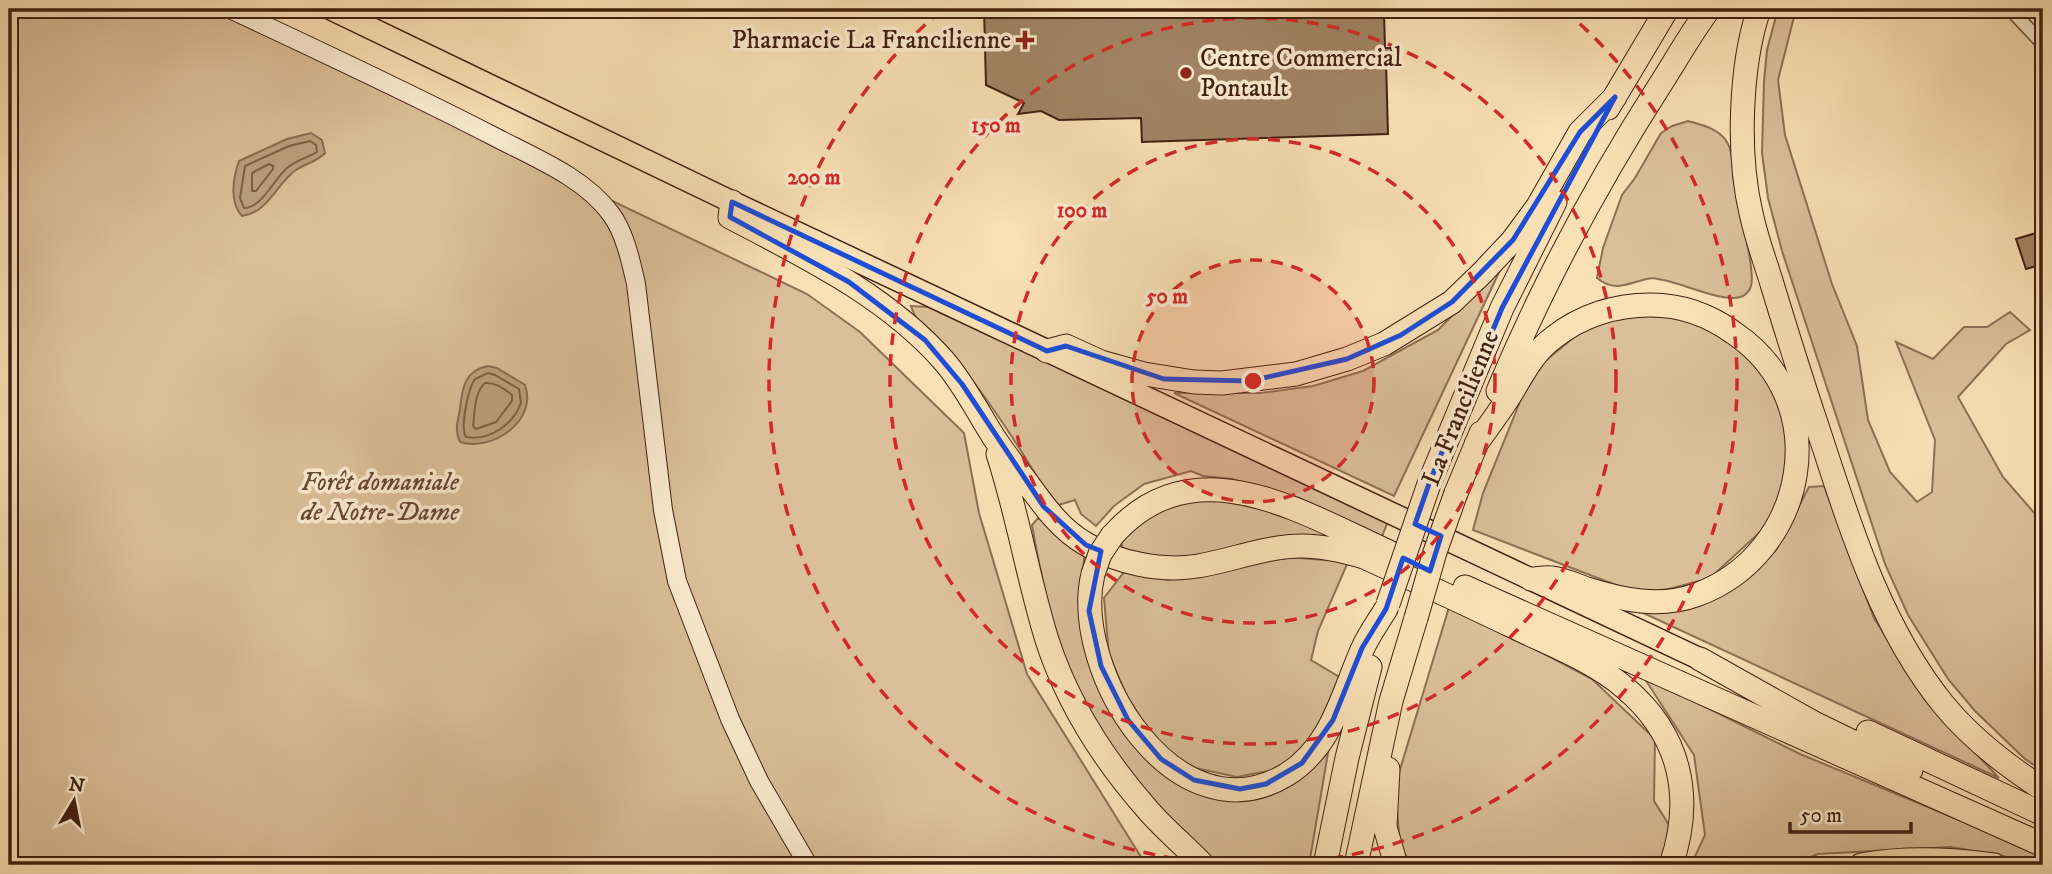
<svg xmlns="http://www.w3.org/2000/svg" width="2052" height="874" font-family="'IM FELL DW Pica',serif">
	<rect width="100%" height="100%" fill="#f9e0b5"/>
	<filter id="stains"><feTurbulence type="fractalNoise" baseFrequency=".00286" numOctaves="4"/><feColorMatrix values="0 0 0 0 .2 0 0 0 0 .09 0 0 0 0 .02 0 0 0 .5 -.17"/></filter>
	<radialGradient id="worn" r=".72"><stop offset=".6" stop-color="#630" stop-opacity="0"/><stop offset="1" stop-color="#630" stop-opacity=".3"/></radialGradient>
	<path fill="#dabf99" stroke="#8e7054" stroke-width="2" d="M31,9H211L807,294L860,332L964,433L979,513L1027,674L1146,865H9V13Z
		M1417,9H1557L1566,17L1418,16Z
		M1778,9H1796L1778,80L1785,135L1832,284L1857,346L1868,420L1890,472L1917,502L1932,492L1935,440L1896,342L1933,359L1964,327H1987L2010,312L2030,330L2006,344L1958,397L2003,477L2043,523V771L2025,759L1975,711L1948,679L1908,615L1885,564L1782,251L1768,198L1762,153L1764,81L1767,50Z
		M1688,121C1702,125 1721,129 1728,144C1734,154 1732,169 1734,181C1737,201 1756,271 1751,286C1750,291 1745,296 1740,297C1723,303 1682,283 1663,280C1658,279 1652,277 1647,279C1628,283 1615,293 1597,278L1603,248L1622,195L1635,178L1661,133L1672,126Z
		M1502,266L1394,496L1174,393H1260L1313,386L1363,371L1438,330Z
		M911,306L928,307L1388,521L1381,539L1299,498L1232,479L1203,476L1191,471L1144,484L1114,506L1096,526L1081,514L1075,500L1055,506C1026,458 997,411 962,367C946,347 919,332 911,306Z
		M1628,315L1688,318L1736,345L1769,379L1786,418L1788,466L1771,522L1710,578L1654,593L1629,590L1473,530L1483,493L1532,372L1584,329Z
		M1824,486L1874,618L1926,700L1999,778L1641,612L1709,601L1751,576L1776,550L1809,487Z
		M1233,496L1365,546L1178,559L1124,551L1120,540L1171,500Z
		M1038,518L1085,551L1081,585L1152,759L1265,791L1303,777L1328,753L1309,865H1218C1173,824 1131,780 1098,728C1061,668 1044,595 1032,525Z
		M1288,557L1348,562L1318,631L1311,660L1341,678L1316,734L1283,768L1237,777L1191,767L1156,742L1127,696L1109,656L1104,598L1124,572L1168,580Z
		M1450,604L1592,679L1655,739L1654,801L1671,828L1662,865H1411L1400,845L1395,786Z
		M1643,676L1800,754L2043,855V863L1951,847L1818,854L1790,865H1691L1705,835L1694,755Z"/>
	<path fill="#bb9f7d" stroke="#8b6c51" stroke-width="2" d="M311,133L322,140L325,153C317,162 306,163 296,170C276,184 268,213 242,216C229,202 233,178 239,161L287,139Z
		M488,366L497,368L525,385C538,421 492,452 460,442C454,430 458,421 460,409C462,388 465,370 488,366Z"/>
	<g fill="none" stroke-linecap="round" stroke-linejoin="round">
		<path stroke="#7e6046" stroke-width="2" d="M310,141L316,145L317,152C307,158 296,160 287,168C274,179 262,208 244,208L240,198L245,166L289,146Z
			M269,164L273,166V169L256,191H252V173Z
			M488,373L495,375L519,389L521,403C513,425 489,441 466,437C460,427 468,389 475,379Z
			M485,383C494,382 505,389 512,395V401L496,422L476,429L473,426C475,411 474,393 485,383Z"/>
	</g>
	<path fill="#a18465" stroke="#42200f" stroke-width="2" d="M984,9H1249V17L1384,12L1385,48H1391L1392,61H1386L1388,134L1142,142L1141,118L1059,120L1041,111L1018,114L1024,103L986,85Z
		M2043,231V264L2026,269L2016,239Z"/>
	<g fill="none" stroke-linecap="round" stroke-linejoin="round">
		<g stroke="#705038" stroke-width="15">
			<path id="street" d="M2010,9L2043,44"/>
		</g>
		<g stroke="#42200f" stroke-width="20">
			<path id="secondary" d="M230,9C318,50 406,91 493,136C533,157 584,177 611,214C625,233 631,262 636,284L663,510L677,581L730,719L759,781L808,865"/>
		</g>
		<g stroke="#42200f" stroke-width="24">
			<path id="primary" d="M331,9L732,202L1700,659"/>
		</g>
		<g stroke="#42200f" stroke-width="25">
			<path id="highway" d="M1759,9C1740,66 1737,154 1751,213C1756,237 1765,261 1772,284C1786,330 1800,375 1815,420C1848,519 1877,622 1943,704C1970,737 2007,766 2043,789
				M1608,108L1667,9
				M732,202L730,217C806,257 887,296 944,361C964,384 977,411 993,436C1004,453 1016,468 1028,484C1044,506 1061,530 1086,544C1117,563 1162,572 1198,566C1233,560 1267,546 1302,546C1324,546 1344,551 1364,557C1414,580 1464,603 1514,627C1551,645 1594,661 1625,688C1681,735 1694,798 1671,865
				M1047,351L1066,346L1101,362L1144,374L1194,382L1222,383L1296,374L1347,359L1384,344L1452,302L1483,272L1513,240L1538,206L1580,132L1615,97
				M1498,391C1543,284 1597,183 1660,85C1676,60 1691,33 1709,9
				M1476,444C1488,427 1501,410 1512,392C1524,372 1534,352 1553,338C1582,315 1614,305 1651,305C1681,305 1709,315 1734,333C1836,402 1808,554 1696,595C1660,608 1622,600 1587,589C1576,585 1563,579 1552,578C1545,577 1537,579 1531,579
				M998,454C1018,515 1028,579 1047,640C1067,702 1104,760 1147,809C1164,829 1185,846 1203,865
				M1430,481L1502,308L1555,202
				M1456,493L1481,433
				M1112,536C1193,444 1299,511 1389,552
				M1093,574C1070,670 1176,841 1286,775C1332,747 1342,695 1362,650C1368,636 1378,622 1386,609
				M1465,587L2043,845
				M1700,659L1814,723L1911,770
				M1868,732L2043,814
				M1388,769L1385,827L1396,865
				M1325,865L1347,758L1370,667
				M1356,865L1391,701L1416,618
				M1861,865C1904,857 1951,859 1994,865"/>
		</g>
		<use href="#street" stroke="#fbebcf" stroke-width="12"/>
		<use href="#secondary" stroke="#fbebcf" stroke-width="18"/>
		<use href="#primary" stroke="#f9e0b5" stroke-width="21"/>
		<use href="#highway" stroke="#f9e0b5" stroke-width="23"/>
		<g stroke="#42200f" stroke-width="25" stroke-linecap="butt">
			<path id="highway-bridge" d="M1093,574L1100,554L1112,536
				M1388,604L1430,481
				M1416,618L1435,552L1456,493"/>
		</g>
		<use href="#highway-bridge" stroke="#f9e0b5" stroke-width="23"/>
	</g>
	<path fill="none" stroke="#1d4ed8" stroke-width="5" stroke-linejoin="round" d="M1615,97L1502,308L1430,481L1415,524L1441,536L1430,571L1403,558L1386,609L1362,648L1333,720L1302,763L1266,784L1240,789L1194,780L1161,759L1128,720L1101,666L1089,611L1101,551L1086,545L1044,507L962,384L925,340L849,282L730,217L732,202L1047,351L1066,346L1164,379L1250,381L1347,359L1401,335L1452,302L1513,240L1580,132Z"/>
	<circle cx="1253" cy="381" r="121" fill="#d62828" fill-opacity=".12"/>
	<g fill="none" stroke="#d62828" stroke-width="3.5" stroke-dasharray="12 9">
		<circle cx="1253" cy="381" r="121"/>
		<circle cx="1253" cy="381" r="242"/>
		<circle cx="1253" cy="381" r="363"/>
		<path d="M1564 10A484 484 0 1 1 942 10"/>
	</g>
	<g fill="#8f2418" stroke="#fbebcf" stroke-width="2.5">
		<path d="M1021.5 29.5h7v7h7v7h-7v7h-7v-7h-7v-7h7z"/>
		<circle cx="1186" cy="73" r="7"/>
	</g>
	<g text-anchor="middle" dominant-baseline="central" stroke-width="7" stroke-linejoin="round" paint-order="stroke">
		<g font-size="26" fill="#42200f" stroke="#fbebcf" text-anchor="end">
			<text x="1011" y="40">Pharmacie La Francilienne</text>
			<text x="1200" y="58" text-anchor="start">Centre Commercial<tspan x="1200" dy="30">Pontault</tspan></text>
		</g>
		<g font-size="26" fill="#42200f" stroke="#fbebcf">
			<text transform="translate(1461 408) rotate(-68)">La Francilienne</text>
		</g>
		<g font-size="26" font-style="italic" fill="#684832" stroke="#fbebcf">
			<text x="380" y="482">Forêt domaniale<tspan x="380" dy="30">de Notre-Dame</tspan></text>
		</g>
	</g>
	<circle cx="1253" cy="381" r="10" fill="#d62828" stroke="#fbebcf" stroke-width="3.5"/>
	<g font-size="21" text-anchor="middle" font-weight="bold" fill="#d62828" stroke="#fbebcf" stroke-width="7" stroke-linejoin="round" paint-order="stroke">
		<text x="996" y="132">150 m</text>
		<text x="814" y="184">200 m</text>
		<text x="1082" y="217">100 m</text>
		<text x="1167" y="303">50 m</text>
	</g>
	<rect width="2052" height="874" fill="none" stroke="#f9e0b5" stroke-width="35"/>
	<rect x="10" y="10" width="2031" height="853" fill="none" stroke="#42200f" stroke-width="3.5"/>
	<rect x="18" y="18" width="2017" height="839" fill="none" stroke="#42200f" stroke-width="2"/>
	<g transform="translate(74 801) rotate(10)" stroke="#fbebcf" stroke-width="5" paint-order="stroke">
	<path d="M0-5L12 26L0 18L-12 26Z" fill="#42200f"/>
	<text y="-10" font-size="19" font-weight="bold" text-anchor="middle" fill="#42200f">N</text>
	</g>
	<path d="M1790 822v10h121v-10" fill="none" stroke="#42200f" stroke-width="3.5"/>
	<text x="1800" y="822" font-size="21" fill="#42200f" stroke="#fbebcf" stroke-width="5" paint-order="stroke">50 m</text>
	<rect width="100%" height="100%" filter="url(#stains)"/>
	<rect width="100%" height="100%" fill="url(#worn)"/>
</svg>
